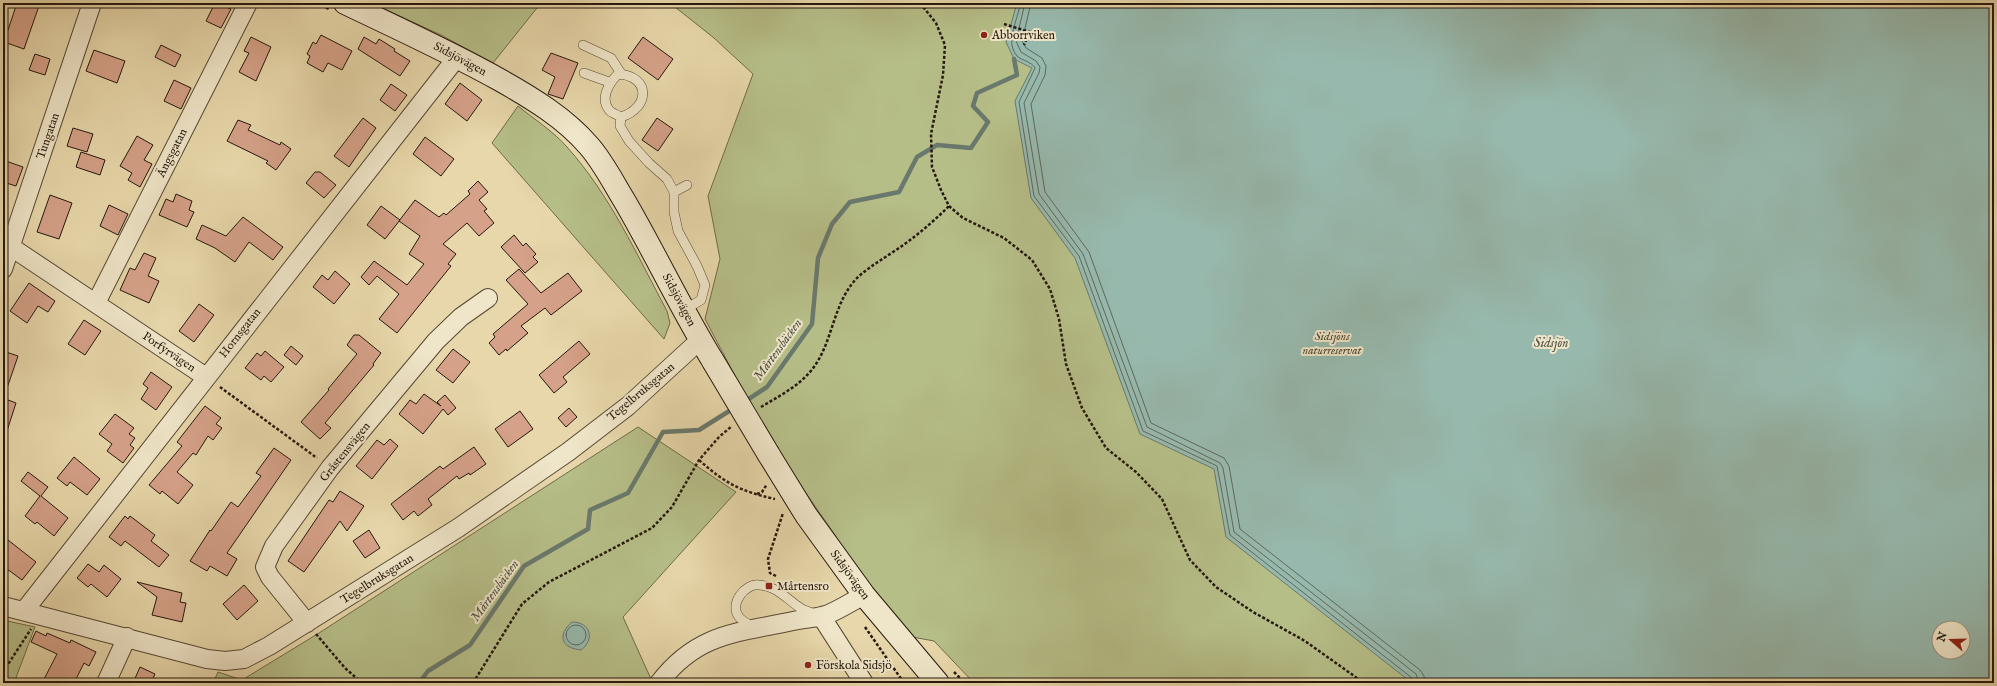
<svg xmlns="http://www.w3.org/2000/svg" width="1997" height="686" font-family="'IM FELL English',serif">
	<rect width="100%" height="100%" fill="#e7d7aa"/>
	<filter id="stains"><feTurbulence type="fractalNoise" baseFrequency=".005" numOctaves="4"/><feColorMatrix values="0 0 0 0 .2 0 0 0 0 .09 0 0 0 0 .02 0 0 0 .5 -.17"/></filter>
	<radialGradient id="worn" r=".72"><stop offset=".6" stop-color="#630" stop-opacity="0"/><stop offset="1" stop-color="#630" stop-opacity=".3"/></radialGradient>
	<path fill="#b6be88" stroke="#6e6b4a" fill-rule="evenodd" d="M371,3H541L493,63L441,35Z
		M670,3H1994V683H974L934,641L891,633L835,535L769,440L705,319L720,259L708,196L753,74L714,38ZM1939,628H1963V652H1939Z
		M518,106C534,119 554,132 567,147C610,195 637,255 667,311L670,323L664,339L492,143Z
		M638,427L736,492L623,617L651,679L649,683H213L218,672L242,680L319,633Z
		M3,620L35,627L14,683H3Z"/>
	<path fill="#97b9ad" stroke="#69796d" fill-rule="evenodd" d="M1017,3H1994V683H1412L1226,537L1214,469L1140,434L1075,258L1031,198L1015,101L1032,68L1014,59L1006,42ZM1939,628H1963V652H1939Z
		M572,622C591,622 595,640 581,650C561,648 557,635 572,622Z"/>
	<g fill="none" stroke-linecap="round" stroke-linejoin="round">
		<path stroke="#5e685d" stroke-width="1" d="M1020,3C1019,19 1004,41 1017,56C1022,61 1031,61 1035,68L1019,102L1034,196L1079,256L1143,431L1217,466L1230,535L1412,678L1414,683
			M1025,3L1016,41L1021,52L1036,61L1040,67L1039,73L1024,103L1039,194L1083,254L1147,427L1220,463L1223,468L1234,532L1416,674L1419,683
			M1031,3L1022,41L1026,48L1042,58L1046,66L1045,75L1031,104L1045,192L1089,252L1151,423L1224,458L1229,466L1240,529L1420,670L1424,676L1425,683
			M566 635a10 10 0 1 1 20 0a10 10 0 1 1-20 0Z"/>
		<path stroke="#69796d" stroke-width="4.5" d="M744,402L767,387L812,324L818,258L832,224L850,202L899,192L917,157L937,145L971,148L988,122L973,106L977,93L1017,75L1014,59
			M419,683L428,671L470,645L524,566L588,529L590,510L628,493L663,432L699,430L734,408"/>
	</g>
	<path fill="#d5a188" stroke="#25180d" d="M17,3H40L24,49L4,42Z
		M215,3L231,9L221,28L206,21Z
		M321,35L352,51L342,70L328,63L323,72L307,63L310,56L307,54L313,42L316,44Z
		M251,37L271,47L256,81L239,72L249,53L244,51Z
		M364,37L376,44L379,39L395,49L394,51L410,61L400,76L358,49Z
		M643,37L673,59L658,80L628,58Z
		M161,45L181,55L175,67L155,57Z
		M94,50L125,61L117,83L86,71Z
		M551,53L578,63L563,99L548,94L555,77L542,70Z
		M35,54L50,59L45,75L29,70Z
		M174,80L191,88L181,109L164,101Z
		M460,83L482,100L467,121L445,104Z
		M391,84L407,95L395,111L380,100Z
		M363,118L376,128L349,167L334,156Z
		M657,118L673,129L658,151L642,140Z
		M238,120L251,125L248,130L280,145L281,142L291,149L276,170L266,163L268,161L227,141Z
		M73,128L93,134L87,152L67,146Z
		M137,136L153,145L144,160L152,164L140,187L128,180L132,173L120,166Z
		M425,137L454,159L441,176L413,154Z
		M81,152L105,160L100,175L76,167Z
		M3,160L23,167L16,186L3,182Z
		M315,172H320L336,185L324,198L306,183Z
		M478,181L488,192L479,200L487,209L484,211L494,223L479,236L467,223L443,244L456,254L448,264L451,266L397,333L379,319L399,294L377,276L369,285L361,277L374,261L407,285L424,264L409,254L420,236L399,221L415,200L439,217L444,213L446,215L470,194L468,191Z
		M176,194L192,201L189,210L194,212L187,227L159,215L166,199L173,202Z
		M50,195L72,203L59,239L37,232Z
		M109,205L128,214L118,235L100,226Z
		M381,206L400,220L385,239L367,225Z
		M243,217L283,247L273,260L249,242L235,262L215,248L196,239L202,225L226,236Z
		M514,235L523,246L526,243L536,254L533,257L538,262L525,273L501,247Z
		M144,253L156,258L148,276L159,281L149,303L120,290L130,268L135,270Z
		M519,269L541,293L568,273L582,291L551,315L545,308L521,326L528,333L507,351L506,349L499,355L489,343L495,337L493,334L528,304L506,280Z
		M335,271L350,284L334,304L313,287L322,275L328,280Z
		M29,283L55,301L48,312L38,306L27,323L10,311Z
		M199,304L214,315L194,342L179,331Z
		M84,320L101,331L85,355L68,344Z
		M354,335H359L381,353L373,364L374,365L325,423L331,428L320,439L301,422L329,390L328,389L357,354L347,345Z
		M579,341L590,354L563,377L567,382L554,393L539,375Z
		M291,346L303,356L296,365L284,355Z
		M453,349L470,362L453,383L436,370Z
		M3,351L18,356L5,394H3Z
		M265,351L284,367L271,382L264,376L261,380L245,368L257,353L261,356Z
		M151,372L172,387L156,410L141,399L148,388L143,384Z
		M424,394L441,406L437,402L445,395L456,408L448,415L443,409L423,434L399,414L410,400L416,404Z
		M3,398L16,403L5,437L3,436Z
		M205,406L221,418L216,424L222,428L213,440L208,436L196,455L193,453L177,472L193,485L178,504L162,491L160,494L149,485L182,446L177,442Z
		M569,408L577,417L566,427L558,418Z
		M520,411L533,429L508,447L495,429Z
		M115,414L134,428L129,434L135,438L130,445L134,448L123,463L107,451L112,444L99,434Z
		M390,439L398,446L372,479L356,466L377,440L384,445Z
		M474,447L486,464L470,475L469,473L459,479L457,476L428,499L432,505L418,516L414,511L403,520L391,504L440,466L443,469Z
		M274,448L291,460L227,553L237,559L227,576L210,566L207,571L190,561L210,530L211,531L231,502L238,507L261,476L256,473Z
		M74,457L100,479L87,495L70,482L67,486L57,478Z
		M28,472L48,487L41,496L68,518L54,536L37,522L35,524L25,516L40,496L21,481Z
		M340,491L364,506L347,531L340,521L304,572L288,561L329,500L333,502Z
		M125,516L128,519L130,516L155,535L151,541L169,555L159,567L125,541L121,546L109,537Z
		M369,530L380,548L365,558L353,541Z
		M8,540L36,562L22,580L3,566V546Z
		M88,564L99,572L104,565L121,579L107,597L91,584L88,587L77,578Z
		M137,582L182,593L180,602L186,603L182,622L152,615L157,597Z
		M244,585L258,601L237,620L223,604Z
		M36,631L46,636L47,633L70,643L71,640L96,652L89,666L84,663L74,683H42L57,654L31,642Z
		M140,667L155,674L151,683H133Z"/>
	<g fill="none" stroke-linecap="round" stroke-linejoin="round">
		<g stroke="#564834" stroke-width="10">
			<path id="service" d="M583,45L611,58L622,75
				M584,73L609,82
				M618,74C651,76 650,108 621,117C618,115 612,113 610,111C599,99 609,83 618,74Z
				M621,117L620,126L629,141L649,163L667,179L674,192V212L678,231L697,266L705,285L701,300L684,310
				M674,192L687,185
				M754,627C749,624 743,622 739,617C729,604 745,583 759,585C778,586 787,600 802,609C806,611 812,613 817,615"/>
		</g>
		<g stroke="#564834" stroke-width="20">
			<path id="minor" d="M3,244L11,247L206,377
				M3,269L92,3
				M96,303L248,3
				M3,606L207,659L225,661L244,659L269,646L458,528L568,452L628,406L700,340
				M24,611L458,56
				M821,616L864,683
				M307,623L270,577L265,567L274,546L330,468L436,341L461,317L488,298
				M106,683L127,637
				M659,683C697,633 737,633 793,621C804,619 815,618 826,615C839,610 851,602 864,595"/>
		</g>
		<g stroke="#25180d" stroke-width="24">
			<path id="secondary" d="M345,3C397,28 450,52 500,80C532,98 565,118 589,146C603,162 613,182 624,200C655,253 681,309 713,361
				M769,455L806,515L864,595L938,683"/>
		</g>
		<path stroke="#25180d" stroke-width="2.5" stroke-dasharray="3 2" stroke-linecap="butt" d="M317,3L329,9
			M914,3L924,8L936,23L945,45L943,75L931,134L932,167L941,190L949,206L963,218L1004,238L1032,260L1050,289L1059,319L1066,364L1082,408L1106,448L1136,472L1162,499L1190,560L1216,587L1253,612L1305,641L1364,683
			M1004,24L1030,32L1024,45
			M220,387L317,458
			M761,407C781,395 803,384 816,364C833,338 834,303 856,279C867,268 880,261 893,252C913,239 932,223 949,206
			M699,460C726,484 740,491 775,499
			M757,494L762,492L767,484
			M776,576L770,573L768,559L783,513
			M865,627L904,683
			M316,634L345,668L362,683
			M3,672L31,629
			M954,672L965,683
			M473,683L522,604L549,582L652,528L672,507L699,460L719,437L732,426"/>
		<use href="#service" stroke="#efe5c8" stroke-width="9"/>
		<use href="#minor" stroke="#efe5c8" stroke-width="18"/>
		<use href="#secondary" stroke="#efe5c8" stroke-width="22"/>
		<g stroke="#25180d" stroke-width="24" stroke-linecap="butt">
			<path id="secondary-bridge" d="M713,361L769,455"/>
		</g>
		<use href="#secondary-bridge" stroke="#efe5c8" stroke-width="22"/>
	</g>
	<g fill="#8f2418" stroke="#efe5c8" stroke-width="1.5">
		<circle cx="984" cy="35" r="4"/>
		<rect x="765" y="582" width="8" height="8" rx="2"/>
		<circle cx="808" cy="665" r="4"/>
	</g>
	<g text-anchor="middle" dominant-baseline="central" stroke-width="4" stroke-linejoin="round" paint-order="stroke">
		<g font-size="12" fill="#25180d" stroke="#efe5c8" text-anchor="start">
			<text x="992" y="35">Abborrviken</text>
			<text x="777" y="586">Mårtensro</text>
			<text x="816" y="665">Förskola Sidsjö</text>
		</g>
		<g font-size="12" fill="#25180d" stroke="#efe5c8">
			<text transform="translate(460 59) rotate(28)">Sidsjövägen</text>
			<text transform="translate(48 136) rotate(-71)">Tungatan</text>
			<text transform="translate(172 153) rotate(-63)">Ängsgatan</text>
			<text transform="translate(679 300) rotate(62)">Sidsjövägen</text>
			<text transform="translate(240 333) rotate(-52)">Hornsgatan</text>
			<text transform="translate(169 352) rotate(34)">Porfyrvägen</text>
			<text transform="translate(641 392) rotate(-40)">Tegelbruksgatan</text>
			<text transform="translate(345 452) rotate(-51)">Gråstensvägen</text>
			<text transform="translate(850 575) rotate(54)">Sidsjövägen</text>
			<text transform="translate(377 579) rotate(-32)">Tegelbruksgatan</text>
		</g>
		<g font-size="12" font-style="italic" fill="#504a32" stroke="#efe5c8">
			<text x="1332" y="336">Sidsjöns<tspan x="1332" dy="14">naturreservat</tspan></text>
		</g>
		<g font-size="13" font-style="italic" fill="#4d5045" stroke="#efe5c8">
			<text x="1551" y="343">Sidsjön</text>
			<text transform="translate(778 350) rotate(-54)">Mårtensbäcken</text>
			<text transform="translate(495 591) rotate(-54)">Mårtensbäcken</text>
		</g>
	</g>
	<rect width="1997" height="686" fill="none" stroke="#e7d7aa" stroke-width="16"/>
	<rect x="4" y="4" width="1989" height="678" fill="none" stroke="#25180d" stroke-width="2"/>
	<rect x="8" y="8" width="1981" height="670" fill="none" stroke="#25180d"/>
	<g transform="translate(1951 640) rotate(290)"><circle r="19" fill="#efe5c8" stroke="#9e937d"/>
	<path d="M0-3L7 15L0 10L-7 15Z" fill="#8f2418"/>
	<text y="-6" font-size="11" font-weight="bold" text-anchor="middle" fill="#25180d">N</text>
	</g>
	<rect width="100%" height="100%" filter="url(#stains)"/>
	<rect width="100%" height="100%" fill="url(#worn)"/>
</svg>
